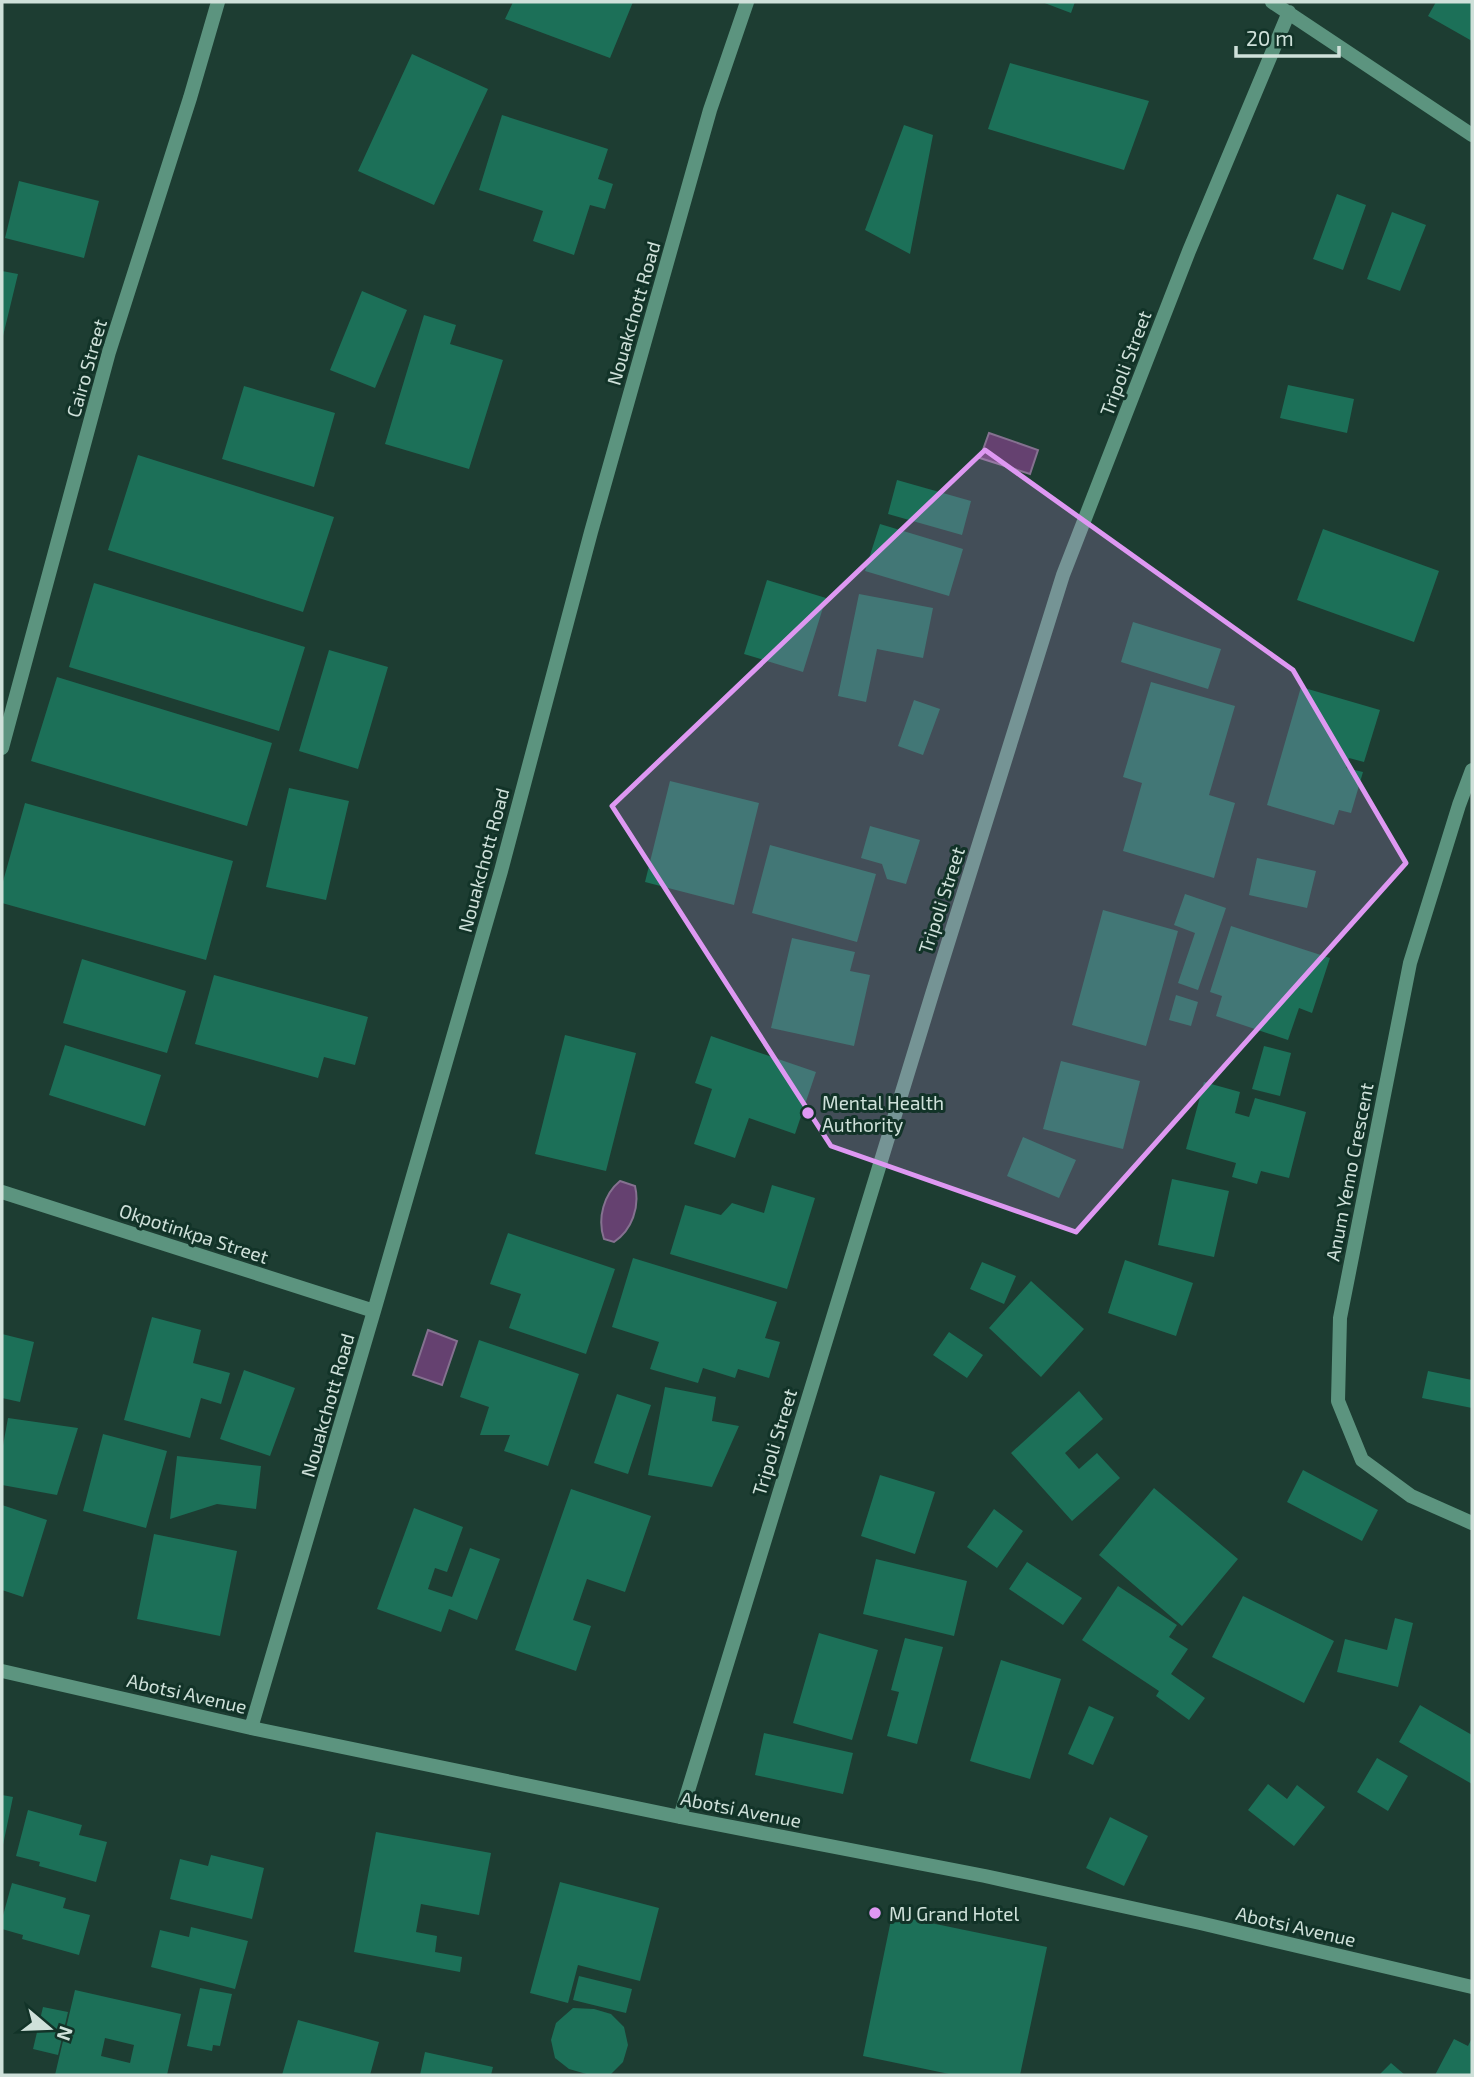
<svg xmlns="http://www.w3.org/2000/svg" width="1474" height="2077" font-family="'Exo 2',sans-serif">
	<rect width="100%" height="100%" fill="#1d3d32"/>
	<path fill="#654170" stroke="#857190" stroke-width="2" d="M989,433L1038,450L1030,474L980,458Z
		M620,1181L635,1186C640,1207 632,1230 614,1242L604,1239C597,1218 604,1194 620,1181Z
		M428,1330L457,1341L442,1385L413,1375Z"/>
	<path fill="#1c7058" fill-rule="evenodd" d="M513,2H633L610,58L505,19Z
		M1042,2H1075L1071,13Z
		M1436,2H1472V41L1428,16Z
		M412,54L488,89L434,205L358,171Z
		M1010,63L1149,101L1124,170L988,129Z
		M502,115L608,149L598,179L613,184L605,209L590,205L574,255L533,241L543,211L479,190Z
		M904,125L933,135L910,254L865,230Z
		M19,181L99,201L84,258L5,238Z
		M1337,194L1366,205L1343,270L1313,259Z
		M1392,212L1426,225L1400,291L1367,279Z
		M2,271L18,274L3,336H2Z
		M362,291L407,310L375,388L330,370Z
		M424,315L456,325L450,344L503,360L469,469L385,444Z
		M1288,385L1354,399L1347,433L1280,418Z
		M244,386L335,413L314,487L222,459Z
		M138,455L334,517L303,612L108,550Z
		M897,480L971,501L962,535L888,514Z
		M880,524L963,549L949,596L865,571Z
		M1323,529L1439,571L1414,642L1297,600Z
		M767,580L826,598L803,672L744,654Z
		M94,583L305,647L279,731L69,667Z
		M859,594L933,608L923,658L877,649L866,702L838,696Z
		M1133,622L1221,649L1208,689L1121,662Z
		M329,650L388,667L358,769L299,751Z
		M57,677L272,743L247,826L31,761Z
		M1151,682L1235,706L1209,795L1235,803L1214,878L1123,851L1142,783L1123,777Z
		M1301,687L1380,710L1364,762L1349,758L1346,768L1363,772L1351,813L1339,810L1334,825L1267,805Z
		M914,700L940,709L923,755L898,746Z
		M670,781L759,803L734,905L645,882Z
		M289,788L349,801L326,900L266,887Z
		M25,803L233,861L206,960L2,903V885Z
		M870,826L920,840L906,884L887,879L882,864L861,858Z
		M770,845L876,874L857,942L752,913Z
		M1257,858L1316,871L1307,908L1249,895Z
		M1185,894L1226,908L1198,990L1178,983L1195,933L1174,925Z
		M1103,910L1178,931L1146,1046L1072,1025Z
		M1231,926L1330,958L1312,1013L1299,1008L1288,1040L1216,1016L1222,996L1210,992Z
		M792,938L855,952L850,971L870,975L854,1046L771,1028Z
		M82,959L186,991L167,1053L63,1023Z
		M214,975L368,1017L355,1065L324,1057L318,1078L195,1044Z
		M1176,995L1198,1002L1191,1026L1169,1020Z
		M565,1035L636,1053L606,1171L535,1154Z
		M711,1036L816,1072L795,1134L749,1118L735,1158L694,1144L712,1089L695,1083Z
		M65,1045L161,1075L145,1126L49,1095Z
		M1264,1046L1291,1053L1280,1096L1252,1089Z
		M1061,1061L1140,1081L1123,1149L1043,1129Z
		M1204,1082L1240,1092L1235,1113L1249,1117L1255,1098L1306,1112L1289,1178L1261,1171L1257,1184L1232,1177L1236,1163L1186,1149Z
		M1023,1137L1076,1160L1059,1198L1007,1176Z
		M1172,1179L1229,1191L1214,1257L1158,1245Z
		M772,1185L815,1198L787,1289L670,1254L685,1205L721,1215L732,1203L764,1213Z
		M508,1233L615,1269L586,1354L509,1328L521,1294L490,1284Z
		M633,1258L777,1302L765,1338L780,1342L769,1378L738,1369L735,1378L703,1368L698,1383L650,1369L659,1342L612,1327Z
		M1125,1260L1193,1283L1176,1336L1108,1313Z
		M982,1262L1016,1276L1004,1304L970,1289Z
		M1031,1281L1084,1329L1041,1377L989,1328Z
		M152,1317L201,1330L193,1363L230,1373L221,1404L201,1398L190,1438L124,1420Z
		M949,1332L983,1355L967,1378L933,1355Z
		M2,1334L34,1342L20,1402L2,1398Z
		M479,1340L579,1374L548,1466L504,1451L510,1435H480L489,1407L460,1397Z
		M244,1370L295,1388L270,1456L220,1439Z
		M1428,1371L1472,1380V1408L1422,1398Z
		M665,1387L716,1397L712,1421L739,1426L712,1487L648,1475Z
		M1079,1391L1103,1419L1065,1453L1079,1469L1097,1453L1120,1478L1072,1521L1011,1453Z
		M617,1394L651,1405L628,1474L594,1463Z
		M8,1418L78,1428L57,1495L2,1485V1451Z
		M103,1434L167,1451L146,1528L83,1511Z
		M177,1456L261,1466L256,1509L217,1504L170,1519Z
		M1303,1470L1378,1510L1362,1541L1287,1502Z
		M880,1475L935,1492L915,1554L861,1536Z
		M1154,1488L1238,1559L1182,1626L1099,1555Z
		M571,1489L651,1516L625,1592L587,1579L573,1620L591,1626L576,1671L515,1650Z
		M2,1505L47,1520L23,1597L2,1590Z
		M414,1508L463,1527L447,1572L435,1568L428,1589L452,1597L470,1548L500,1559L477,1620L449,1609L441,1632L377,1609Z
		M994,1509L1023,1531L997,1568L967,1547Z
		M154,1534L237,1551L220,1636L137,1619Z
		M876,1559L967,1581L954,1636L863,1614Z
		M1027,1562L1082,1598L1063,1625L1009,1589Z
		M1118,1586L1177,1625L1169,1637L1188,1649L1171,1674L1205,1698L1189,1720L1156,1696L1159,1691L1082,1640Z
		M1243,1596L1334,1641L1304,1703L1212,1657Z
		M1395,1618L1413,1623L1398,1687L1337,1672L1345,1639L1387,1650Z
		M819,1633L878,1650L852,1740L793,1723Z
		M905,1638L943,1647L917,1744L887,1736L899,1692L891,1690Z
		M1001,1660L1061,1679L1030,1779L970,1761Z
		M1420,1705L1472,1735V1784L1399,1742Z
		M1089,1706L1114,1717L1093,1765L1068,1754Z
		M764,1733L853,1753L843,1794L755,1775Z
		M1377,1758L1408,1776L1388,1811L1357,1792Z
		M1268,1784L1287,1799L1297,1785L1325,1807L1294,1846L1248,1810Z
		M2,1795L13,1797L3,1845H2Z
		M28,1810L82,1825L79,1835L107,1842L96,1882L39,1866L40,1862L16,1856Z
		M1110,1817L1148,1836L1124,1886L1086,1868Z
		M376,1832L491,1853L479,1915L421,1904L416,1932L437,1936L435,1952L462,1957L460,1972L354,1952Z
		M211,1855L264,1868L252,1919L170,1899L180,1859L208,1866Z
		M560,1882L659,1908L640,1981L578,1965L568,2003L530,1993Z
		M12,1883L66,1898L63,1908L90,1915L79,1955L22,1939L23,1935L2,1929V1919Z
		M892,1915L1047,1947L1020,2075H954L863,2056Z
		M191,1927L248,1941L235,1989L151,1967L160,1930L189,1937Z
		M579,1976L632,1989L626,2013L573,2000Z
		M200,1988L232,1994L220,2046L213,2045L212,2051L187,2046Z
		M75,1990L181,2014L167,2075H55ZM105,2038L134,2045L130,2063L101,2056Z
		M43,2007L68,2012L58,2055L33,2049Z
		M573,2008L594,2009L611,2014L624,2027L628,2045L623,2062L610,2075H590L569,2069L555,2058L551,2040L556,2023Z
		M298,2020L379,2042L370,2075H282Z
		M1472,2038V2075H1435L1454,2039L1468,2046Z
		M425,2052L493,2067L491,2075H420Z
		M1391,2063L1405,2075H1379Z"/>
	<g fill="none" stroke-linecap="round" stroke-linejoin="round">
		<path stroke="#5c947f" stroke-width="14" d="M1272,2L1472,135
			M2,748L109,352L190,98L218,2
			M1472,770L1459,805L1410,963L1340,1318L1338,1401L1362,1460L1411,1496L1472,1523
			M2,1192L374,1311
			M2,1671L251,1728L680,1817L985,1876L1200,1923L1472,1987
			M251,1728L374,1311L501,871L591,532L710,110L747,2
			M680,1817L933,991L1063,575L1189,251L1289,12"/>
	</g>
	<path fill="#de98f2" fill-opacity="0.2" stroke="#de98f2" stroke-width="5" stroke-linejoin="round" d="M985,450L1293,670L1406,863L1076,1232L831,1146L612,806Z"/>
	<g fill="#de98f2" stroke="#123328" stroke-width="2.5">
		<circle cx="808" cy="1113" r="7"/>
		<circle cx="875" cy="1913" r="7"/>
	</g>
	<g text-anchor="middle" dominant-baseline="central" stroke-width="6" stroke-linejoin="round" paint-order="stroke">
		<g font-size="19" fill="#cfe1da" stroke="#123328">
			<text transform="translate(633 313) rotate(-74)">Nouakchott Road</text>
			<text transform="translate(1125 363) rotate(-69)">Tripoli Street</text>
			<text transform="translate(86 368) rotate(-74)">Cairo Street</text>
			<text transform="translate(483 860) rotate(-75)">Nouakchott Road</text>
			<text transform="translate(941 900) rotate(-72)">Tripoli Street</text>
			<text transform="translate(1349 1172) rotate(-79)">Anum Yemo Crescent</text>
			<text transform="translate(194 1233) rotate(18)">Okpotinkpa Street</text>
			<text transform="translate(327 1405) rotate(-74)">Nouakchott Road</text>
			<text transform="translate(774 1442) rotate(-73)">Tripoli Street</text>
			<text transform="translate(187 1693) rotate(13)">Abotsi Avenue</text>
			<text transform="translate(741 1809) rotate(11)">Abotsi Avenue</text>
			<text transform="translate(1296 1926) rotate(13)">Abotsi Avenue</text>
		</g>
		<g font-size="19" fill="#cfe1da" stroke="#123328" text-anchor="start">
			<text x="822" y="1102">Mental Health<tspan x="822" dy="22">Authority</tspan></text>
			<text x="889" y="1913">MJ Grand Hotel</text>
		</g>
	</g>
	<rect width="1474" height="2077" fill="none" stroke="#cfe1da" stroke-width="7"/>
	<g transform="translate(49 2028) rotate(109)" stroke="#123328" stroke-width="5" paint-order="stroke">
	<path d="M0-5L12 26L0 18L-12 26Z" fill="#cfe1da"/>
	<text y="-10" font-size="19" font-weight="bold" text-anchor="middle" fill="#cfe1da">N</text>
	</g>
	<path d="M1236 46v10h103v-10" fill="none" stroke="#cfe1da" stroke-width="3.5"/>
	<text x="1246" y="46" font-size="21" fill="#cfe1da" stroke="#123328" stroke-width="5" paint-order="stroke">20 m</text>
</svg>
